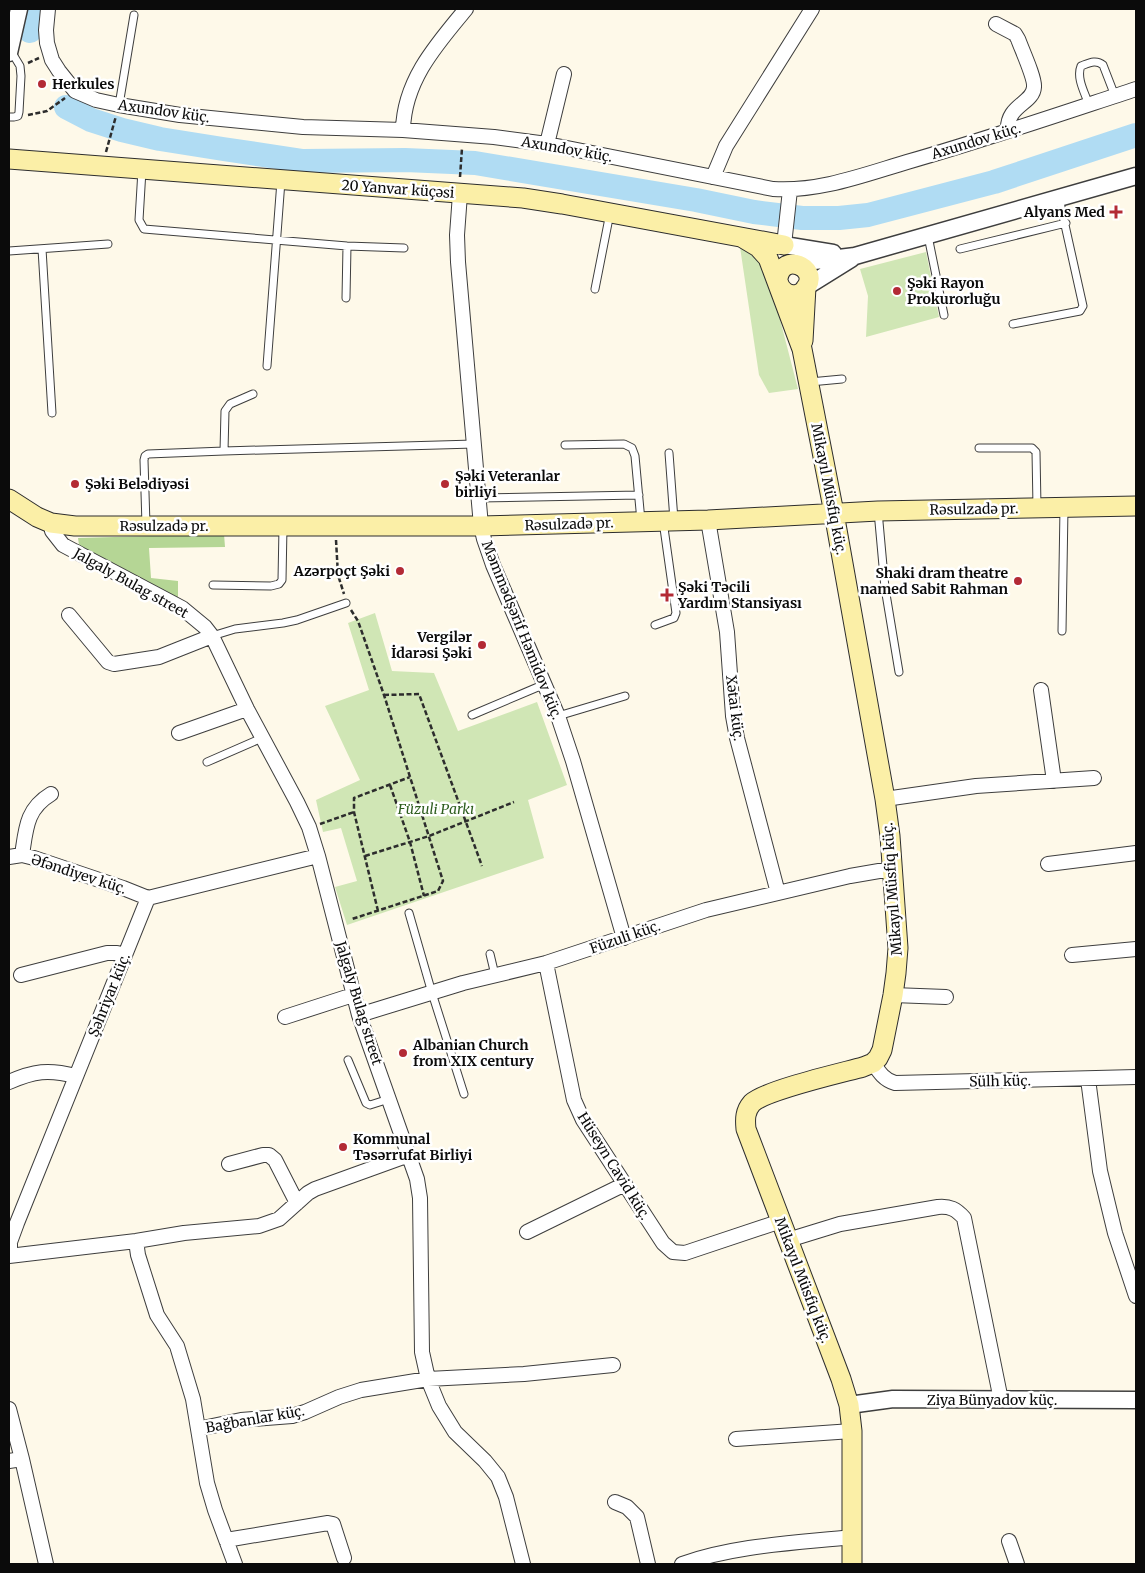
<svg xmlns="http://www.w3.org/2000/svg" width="1145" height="1573" font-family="Merriweather,serif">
	<rect width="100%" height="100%" fill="#fef9e9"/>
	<path fill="#d0e6b5" d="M740,247C758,251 762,262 769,277L798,389L769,393L759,375Z
		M926,252L939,317L866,337L868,296L860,269Z
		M375,613L392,671L434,673L458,731L537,702L567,785L528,800L544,858L347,925L335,887L357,881L341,828L323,832L316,800L360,780L325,706L369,690L348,623Z"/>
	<path fill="#b5d695" d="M224,534L225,547L149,548L151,578L178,581V598L79,545L78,538Z"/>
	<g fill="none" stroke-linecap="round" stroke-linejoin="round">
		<path stroke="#b0dcf3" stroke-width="24" d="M30,31L32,9
			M66,107L91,120L122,130L160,139L223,149L303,161L405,160L475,163L696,200L754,212L802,218H839L868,215L994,182L1136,135"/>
		<g stroke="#3e3e3e" stroke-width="9">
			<path id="service" d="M119,105L134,15
				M1089,105C1085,93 1076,78 1081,66C1089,63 1096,59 1103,65L1115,96
				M9,117H14L18,116L19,112L21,76L20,66L11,51
				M142,170L139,220L144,229L347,246L404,248
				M928,236L944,315
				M42,249L52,413
				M960,249L1066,223
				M9,251L108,244
				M595,289L610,213
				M346,298L347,246
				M1013,324L1080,311L1083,306L1059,198
				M267,366L281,181
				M810,382L842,379
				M565,445L624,444L632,448L635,456L641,521
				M979,448H1032L1036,452L1037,507
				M224,451L225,411L230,404L253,394
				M669,453L674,520
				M479,498L639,495
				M878,511L885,588L899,672
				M146,525L144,460L145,456L148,454L224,451L474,444
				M213,585L271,586L279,584L282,580L283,527
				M655,625L674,618L676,613L663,521
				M1062,631L1064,508
				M212,636L235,629L283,623L297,620L346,603
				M472,715L545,684
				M558,716L625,696
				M207,762L262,738
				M409,913L432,993L464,1094
				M490,954L495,975
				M348,1060L366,1103L370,1105L389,1099"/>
		</g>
		<g stroke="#3e3e3e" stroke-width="16">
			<path id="minor" d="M48,9L46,30L47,43L52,60L59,71L75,91L96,100L119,105L180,115L303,127L403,130L494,137L547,144L773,189C819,192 863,175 907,162C984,140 1060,114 1136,89
				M996,24L1015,34L1018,39C1022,50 1035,78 1034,87C1033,104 1006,105 1008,131
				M403,130C404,81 436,45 466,9
				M547,144L564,74
				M713,177L726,146L812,9
				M460,194L457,235L458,262L481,526L484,539L493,565L558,716L573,761L624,938
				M784,245L790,190
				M708,520L727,632L733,716L737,738L778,893
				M51,523L52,531L63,545L182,608L205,627L212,636L247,709L297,802L309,827L318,856L359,1015L417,1179L420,1198L422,1352L428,1379L439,1406L455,1432L485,1461L498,1477L506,1497L523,1564
				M69,615L108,662L114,664L159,657L212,636
				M1041,690L1054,781
				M179,733L247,709
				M885,799L976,786L1094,778
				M22,855C26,829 26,809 51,794
				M9,857L22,855L34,858L123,888L148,898
				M1048,864L1136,853
				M1072,955L1136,949
				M546,963L574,1100L583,1120L663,1243L673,1252L685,1253L781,1221
				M21,975L107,953H117L125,955
				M893,995L946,997
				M359,1015L463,983L546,963L706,910L850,876L879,871H893
				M285,1017L353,995
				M873,1063C879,1072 884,1080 895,1083L1136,1077
				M1088,1079L1100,1171L1115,1233L1136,1296
				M9,1082C34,1071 48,1069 76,1076
				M229,1164L263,1155H269L275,1160L297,1203
				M527,1232L625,1184
				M788,1240L840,1224L938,1207C950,1206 956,1209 964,1218L1001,1400
				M136,1241L138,1255L157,1315L177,1346L180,1356L193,1399L207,1483L215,1510L235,1564
				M10,1255V1242L17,1223L148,898L318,856
				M9,1256L136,1241L184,1233L259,1226L279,1219L308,1193L315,1189L409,1155
				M9,1409L22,1459L46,1564
				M198,1429L241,1420L292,1416L305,1412L339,1397L361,1390L428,1379L524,1374L613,1365
				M736,1439L852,1431
				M9,1461L22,1459
				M615,1502L627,1507L637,1517L648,1564
				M226,1540L328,1523L333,1524L344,1558
				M1009,1541L1017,1564
				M682,1564C736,1545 796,1543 852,1537"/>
		</g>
		<g stroke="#3e3e3e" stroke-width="19">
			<path id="tertiary" d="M9,53L19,9
				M784,245L833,253
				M790,264L855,256L1136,176
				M806,287L851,259
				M849,1405L893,1399L1136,1400"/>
		</g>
		<g stroke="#2d2d2d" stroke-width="21">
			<path id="secondary" d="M9,159L523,198L562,204L784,245
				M743,238L758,247L768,258L802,349L834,513L885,799L890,836L898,948L896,973L893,995L882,1050L878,1058L873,1063L863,1067C841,1073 766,1090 752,1103C745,1111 745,1119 746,1129L841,1379L849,1405L852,1431V1564
				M778,278C783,252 818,267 807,286C805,290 802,293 798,294C788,297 780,290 778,281
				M803,341L806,287
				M9,499L37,517L51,523L75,526H481L708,520L878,511L1136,506"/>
		</g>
		<path stroke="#2d2d2d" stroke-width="2.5" stroke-dasharray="5 2.5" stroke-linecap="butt" d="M28,63L39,58
			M28,115L47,111L65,98
			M106,152L116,116
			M460,177L462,148
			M336,540L338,575L344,594
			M351,610L358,621L384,695L443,881L438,891L352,919
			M384,695L419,694L482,866
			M390,785L410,842L424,896
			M320,824L354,812
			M365,856L429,836L514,802
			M378,911L354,812V798L410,777"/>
		<use href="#service" stroke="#fff" stroke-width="7"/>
		<use href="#minor" stroke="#fff" stroke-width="14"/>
		<use href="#tertiary" stroke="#fff" stroke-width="16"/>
		<use href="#secondary" stroke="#fbefa7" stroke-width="19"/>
	</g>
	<g fill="#b32a35" stroke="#fff" stroke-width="2">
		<circle cx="42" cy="84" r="5"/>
		<path d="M1113.5 204.5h5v5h5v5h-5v5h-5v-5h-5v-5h5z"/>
		<circle cx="897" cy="291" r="5"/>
		<circle cx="75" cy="484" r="5"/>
		<circle cx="445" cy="484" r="5"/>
		<circle cx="400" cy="571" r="5"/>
		<circle cx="1018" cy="581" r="5"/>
		<path d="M664.5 587.5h5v5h5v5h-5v5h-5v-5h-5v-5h5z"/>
		<circle cx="482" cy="645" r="5"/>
		<circle cx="403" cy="1053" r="5"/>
		<circle cx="343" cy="1147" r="5"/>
	</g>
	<g text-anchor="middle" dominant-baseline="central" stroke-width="5" stroke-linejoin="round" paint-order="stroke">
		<g font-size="14" font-weight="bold" fill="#0b0b0b" stroke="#fff" text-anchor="start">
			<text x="52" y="84">Herkules</text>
			<text x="1105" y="212" text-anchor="end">Alyans Med</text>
			<text x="907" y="283">Şəki Rayon<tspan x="907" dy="16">Prokurorluğu</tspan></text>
			<text x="455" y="476">Şəki Veteranlar<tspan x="455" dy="16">birliyi</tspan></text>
			<text x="85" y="484">Şəki Belədiyəsi</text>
			<text x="390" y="571" text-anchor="end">Azərpoçt Şəki</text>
			<text x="1008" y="573" text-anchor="end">Shaki dram theatre<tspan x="1008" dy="16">named Sabit Rahman</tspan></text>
			<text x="678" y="587">Şəki Təcili<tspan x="678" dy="16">Yardım Stansiyası</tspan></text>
			<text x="472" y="637" text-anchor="end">Vergilər<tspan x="472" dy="16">İdarəsi Şəki</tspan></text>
			<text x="413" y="1045">Albanian Church<tspan x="413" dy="16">from XIX century</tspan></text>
			<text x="353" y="1139">Kommunal<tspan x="353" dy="16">Təsərrufat Birliyi</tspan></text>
		</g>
		<g font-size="14" fill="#0b0b0b" stroke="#fff">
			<text transform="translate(164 111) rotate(8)">Axundov küç.</text>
			<text transform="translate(976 141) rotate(-17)">Axundov küç.</text>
			<text transform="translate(567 149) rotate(10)">Axundov küç.</text>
			<text transform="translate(398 189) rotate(4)">20 Yanvar küçəsi</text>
			<text transform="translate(829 489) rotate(79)">Mikayıl Müsfiq küç.</text>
			<text transform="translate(974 509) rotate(-1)">Rəsulzadə pr.</text>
			<text transform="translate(569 524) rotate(-2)">Rəsulzadə pr.</text>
			<text x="164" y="526">Rəsulzadə pr.</text>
			<text transform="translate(131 583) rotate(29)">Jalgaly Bulag street</text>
			<text transform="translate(522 630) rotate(68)">Məmmədşərif Həmidov küç.</text>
			<text transform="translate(735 708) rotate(83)">Xətai küç.</text>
			<text transform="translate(79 874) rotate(18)">Əfəndiyev küç.</text>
			<text transform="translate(892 889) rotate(-94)">Mikayıl Müsfiq küç.</text>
			<text transform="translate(625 937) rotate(-19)">Füzuli küç.</text>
			<text transform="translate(109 995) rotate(-68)">Şəhriyar küç.</text>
			<text transform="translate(359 1003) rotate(73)">Jalgaly Bulag street</text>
			<text transform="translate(1000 1081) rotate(-1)">Sülh küç.</text>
			<text transform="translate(614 1166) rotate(58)">Hüseyn Cavid küç.</text>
			<text transform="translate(803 1280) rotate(69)">Mikayıl Müsfiq küç.</text>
			<text x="992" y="1400">Ziya Bünyadov küç.</text>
			<text transform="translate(255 1419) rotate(-10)">Bağbanlar küç.</text>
		</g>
		<g font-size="14" font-style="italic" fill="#2e5e1f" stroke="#fff">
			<text x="436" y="809">Füzuli Parkı</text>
		</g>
	</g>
	<rect width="1145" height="1573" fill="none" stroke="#0b0b0b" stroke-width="20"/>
</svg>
